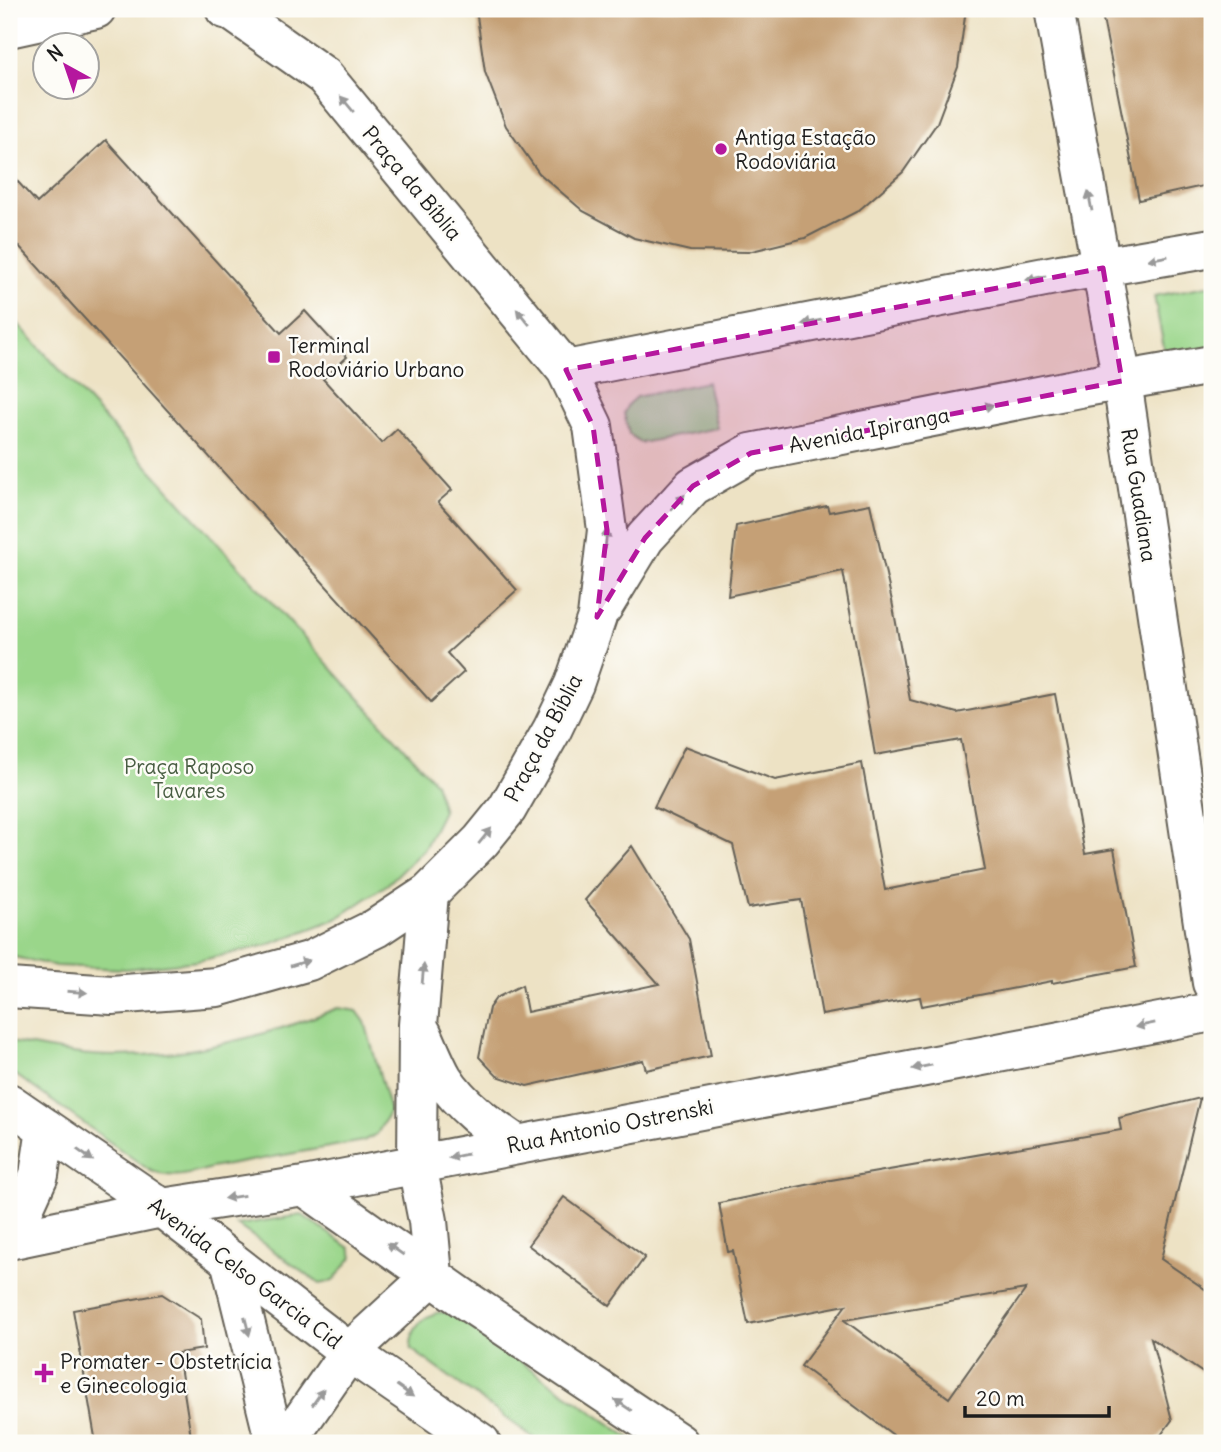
<svg xmlns="http://www.w3.org/2000/svg" width="1221" height="1452" font-family="Delius,sans-serif">
	<rect width="100%" height="100%" fill="#fdfcf7"/>
	<filter id="ink" filterUnits="userSpaceOnUse"><feTurbulence type="fractalNoise" baseFrequency=".0143" numOctaves="2"/><feDisplacementMap in="SourceGraphic" scale="14" xChannelSelector="R" yChannelSelector="G"/><feConvolveMatrix kernelMatrix="1 2 1 2 8 2 1 2 1" color-interpolation-filters="sRGB"/></filter>
	<filter id="wash" filterUnits="userSpaceOnUse"><feTurbulence type="fractalNoise" baseFrequency=".00686" numOctaves="4" result="noise"/><feDisplacementMap in="SourceGraphic" scale="28" xChannelSelector="R" yChannelSelector="G"/><feGaussianBlur stdDeviation="1.57" result="paint"/><feColorMatrix in="noise" values="0 0 0 0 0 0 0 0 0 0 0 0 0 0 0 0 0 1.4 0 .05"/><feComposite in="paint" operator="in"/></filter>
	<g filter="url(#wash)">
		<rect width="100%" height="100%" fill="#ede2c4"/>
		<path fill="#9ad68a" stroke="#5b7953" stroke-width="2" d="M1212,285V354L1167,363L1154,296Z
			M9,314L435,782L443,811L424,849L388,884L336,919L268,945L198,961L126,969L56,966L9,956Z
			M707,382L717,428L641,443L629,434L624,413L628,404L636,397Z
			M338,1008L357,1011L365,1022L390,1111L377,1134L363,1141L211,1168C189,1175 171,1180 149,1170L9,1070V1043L11,1042C37,1047 64,1053 91,1055C172,1061 262,1038 338,1008Z
			M302,1215L350,1248L353,1256L333,1281L320,1284L237,1225Z
			M441,1312L451,1313L637,1443H541L411,1349C410,1330 422,1315 441,1312Z"/>
		<g id="blocks">
			<path fill="#c5a076" fill-rule="evenodd" d="M476,9H966L958,67L937,123L903,172L858,211L805,238L748,252L690,251L634,238L583,211L539,173L506,126L485,72Z
				M1101,9H1206L1212,37V184L1139,200Z
				M106,140L281,333L305,311L347,357L323,379L382,443L397,429L452,490L438,502L517,590L447,653L464,672L431,702L9,235V172L37,203Z
				M870,504L892,601L910,700L957,713L1055,694L1085,854L1114,849L1136,967L1052,983V981L922,1006L920,997L822,1015L801,900L748,908L733,845L654,807L685,746L775,780L862,763L885,890L985,870L961,740L875,755L843,571L728,596L736,526L827,506L829,512Z
				M632,846L689,939L711,1056L646,1070L643,1060L527,1086L497,1076L479,1057L489,1008L496,998L522,985L527,1012L659,984L585,900Z
				M1200,1098L1161,1259L1212,1294V1379L1151,1338L1172,1420L1155,1443H904L801,1366L846,1305L748,1324L733,1251L728,1252L719,1203L831,1180L1121,1130L1119,1118ZM1026,1289L949,1398L844,1320Z
				M564,1197L645,1257L610,1306L528,1245Z
				M162,1294L201,1319L204,1349L178,1353L192,1443H96L73,1310Z"/>
		</g>
	</g>
	<g filter="url(#ink)">
		<use href="#blocks" fill-opacity="0" stroke="#656157" stroke-width="2"/>
		<g fill="none" stroke-linecap="round" stroke-linejoin="round">
			<g stroke="#656157" stroke-width="42">
				<path id="street" d="M1054,9L1122,381L1212,983
					M230,1260L275,1443
					M286,1443L349,1352"/>
			</g>
			<g stroke="#656157" stroke-width="42">
				<path id="secondary" d="M9,28L96,9
					M566,370L1060,274L1212,248
					M603,607L645,538L693,486L751,453L1079,388L1212,365
					M9,988L112,995L217,987L309,961L376,928L429,893L481,841L507,809L552,730L574,684L597,617L607,530L593,426L566,370L324,76L230,10L225,9
					M422,1033C429,1048 435,1064 443,1078C461,1106 488,1125 516,1144
					M9,1103L162,1208L349,1352L481,1443
					M304,1186L467,1301L679,1443
					M9,1232L24,1208L39,1175L46,1128
					M9,1240L162,1208L304,1186L1212,1012
					M349,1352L433,1275L428,1221L417,1165L418,1025L429,893"/>
			</g>
			<use href="#street" stroke="#fff" stroke-width="38"/>
			<use href="#secondary" stroke="#fff" stroke-width="38"/>
		</g>
		<defs><path id="oneway-solid" d="M-6-.8H1V-3.2L6.5 0L1 3.2V.8H-6Z" transform="scale(1.75)"/></defs>
		<g fill="#999">
			<use href="#oneway-solid" transform="translate(347 104) rotate(-130)"/>
			<use href="#oneway-solid" transform="translate(1090 201) rotate(-101)"/>
			<use href="#oneway-solid" transform="translate(1158 258) rotate(170)"/>
			<use href="#oneway-solid" transform="translate(1036 278) rotate(169)"/>
			<use href="#oneway-solid" transform="translate(523 317) rotate(-130)"/>
			<use href="#oneway-solid" transform="translate(812 322) rotate(169)"/>
			<use href="#oneway-solid" transform="translate(984 407) rotate(-11)"/>
			<use href="#oneway-solid" transform="translate(678 502) rotate(-47)"/>
			<use href="#oneway-solid" transform="translate(606 539) rotate(-85)"/>
			<use href="#oneway-solid" transform="translate(485 836) rotate(-51)"/>
			<use href="#oneway-solid" transform="translate(300 963) rotate(-17)"/>
			<use href="#oneway-solid" transform="translate(423 974) rotate(-85)"/>
			<use href="#oneway-solid" transform="translate(77 992) rotate(4)"/>
			<use href="#oneway-solid" transform="translate(1145 1025) rotate(169)"/>
			<use href="#oneway-solid" transform="translate(922 1067) rotate(169)"/>
			<use href="#oneway-solid" transform="translate(85 1155) rotate(35)"/>
			<use href="#oneway-solid" transform="translate(458 1156) rotate(168)"/>
			<use href="#oneway-solid" transform="translate(234 1197) rotate(171)"/>
			<use href="#oneway-solid" transform="translate(395 1249) rotate(-145)"/>
			<use href="#oneway-solid" transform="translate(247 1326) rotate(76)"/>
			<use href="#oneway-solid" transform="translate(405 1391) rotate(35)"/>
			<use href="#oneway-solid" transform="translate(318 1397) rotate(-55)"/>
			<use href="#oneway-solid" transform="translate(623 1405) rotate(-146)"/>
		</g>
	</g>
	<path fill="#b5179e" fill-opacity="0.2" stroke="#b5179e" stroke-width="5" stroke-dasharray="14 9" stroke-linejoin="round" d="M1103,268L1122,381L751,453L693,486L645,538L597,617L607,530L593,426L566,370Z"/>
	<g fill="#b5179e" stroke="#fdfcf7" stroke-width="2.5">
		<circle cx="721" cy="149" r="7"/>
		<rect x="267" y="350" width="14" height="14" rx="3.5"/>
		<path d="M40.5 1362.5h7v7h7v7h-7v7h-7v-7h-7v-7h7z"/>
	</g>
	<g text-anchor="middle" dominant-baseline="central" stroke-width="5" stroke-linejoin="round" paint-order="stroke">
		<g font-size="21" fill="#1c1c1c" stroke="#fdfcf7" text-anchor="start">
			<text x="735" y="137">Antiga Estação<tspan x="735" dy="24">Rodoviária</tspan></text>
			<text x="288" y="345">Terminal<tspan x="288" dy="24">Rodoviário Urbano</tspan></text>
			<text x="60" y="1361">Promater - Obstetrícia<tspan x="60" dy="24">e Ginecologia</tspan></text>
		</g>
		<g font-size="21" fill="#1c1c1c" stroke="#fdfcf7">
			<text transform="translate(412 183) rotate(50)">Praça da Bíblia</text>
			<text transform="translate(869 430) rotate(-11)">Avenida Ipiranga</text>
			<text transform="translate(1139 495) rotate(81)">Rua Guadiana</text>
			<text transform="translate(543 738) rotate(-62)">Praça da Bíblia</text>
			<text transform="translate(610 1126) rotate(-11)">Rua Antonio Ostrenski</text>
			<text transform="translate(245 1273) rotate(37)">Avenida Celso Garcia Cid</text>
		</g>
		<g font-size="21" fill="#485d42" stroke="#fdfcf7">
			<text x="189" y="766">Praça Raposo<tspan x="189" dy="24">Tavares</tspan></text>
		</g>
	</g>
	<rect width="1221" height="1452" fill="none" stroke="#fdfcf7" stroke-width="35"/>
	<g transform="translate(66 66) rotate(320)"><circle r="33" fill="#fdfcf7" stroke="#a3a29f" stroke-width="2"/>
	<path d="M0-5L12 26L0 18L-12 26Z" fill="#b5179e"/>
	<text y="-10" font-size="19" font-weight="bold" text-anchor="middle" fill="#1c1c1c">N</text>
	</g>
	<path d="M965 1406v10h144v-10" fill="none" stroke="#1c1c1c" stroke-width="3.5"/>
	<text x="976" y="1406" font-size="21" fill="#1c1c1c" stroke="#fdfcf7" stroke-width="5" paint-order="stroke">20 m</text>
</svg>
